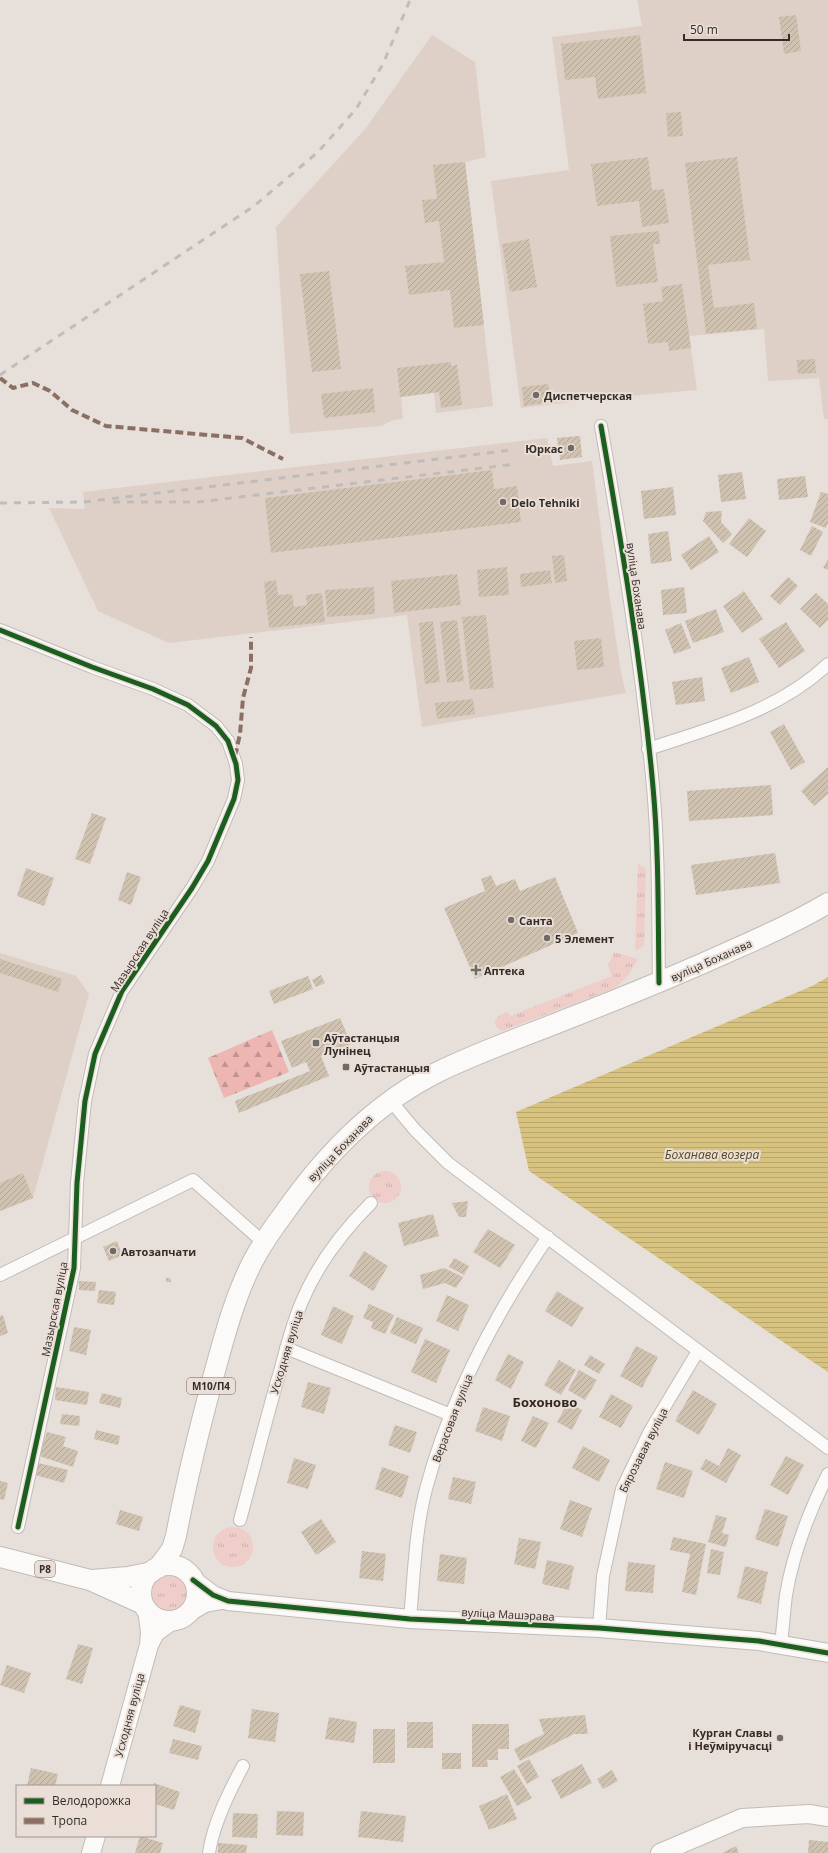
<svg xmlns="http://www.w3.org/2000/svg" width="828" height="1853" font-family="'Open Sans',sans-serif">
	<defs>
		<pattern id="grass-tufts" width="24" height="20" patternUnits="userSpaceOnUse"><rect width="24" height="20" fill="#efcdc9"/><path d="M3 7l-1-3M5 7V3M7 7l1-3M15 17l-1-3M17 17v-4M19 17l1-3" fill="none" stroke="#cdb0ad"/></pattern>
		<pattern id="forest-firs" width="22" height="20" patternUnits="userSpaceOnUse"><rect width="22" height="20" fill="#eeb6b2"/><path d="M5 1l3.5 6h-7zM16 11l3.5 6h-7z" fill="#c19491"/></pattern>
		<pattern id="water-rules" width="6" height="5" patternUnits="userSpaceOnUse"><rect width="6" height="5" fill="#d7c37f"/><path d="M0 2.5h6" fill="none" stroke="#b9a86e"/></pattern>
		<pattern id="building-hatch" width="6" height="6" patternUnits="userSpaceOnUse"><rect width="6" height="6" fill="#d0c2b0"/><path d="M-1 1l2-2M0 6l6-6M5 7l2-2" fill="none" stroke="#b3a798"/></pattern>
	</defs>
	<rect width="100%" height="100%" fill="#e6dfda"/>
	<path fill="#ded0c7" d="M637,0H828V419H824L819,378L768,381L764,329L689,336L697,390L596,399L521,408L491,181L569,170L552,37L642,26Z
		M432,35L475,62L486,157L465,162L493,406L436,413L434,393L401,397L403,419L393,420L381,426L290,434L276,227L366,128Z
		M547,438L553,466L592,461L609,593L621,673L626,693L422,727L407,615L169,643L98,611L49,508L85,509L83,492Z
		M0,953L76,976L89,994L33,1198L0,1211Z"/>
	<path fill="url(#grass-tufts)" d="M638,864L644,867L646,870L644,945L638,950L635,949Z
		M614,952L638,959L628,976L615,988L502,1031C489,1023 496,1015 508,1012L510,1016L612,976L608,965Z
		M369 1187a16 16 0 1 1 32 0a16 16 0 1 1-32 0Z
		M213 1547a20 20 0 1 1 40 0a20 20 0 1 1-40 0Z
		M147 1593a21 21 0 1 1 42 0a21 21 0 1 1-42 0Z"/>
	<path fill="url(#forest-firs)" d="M272,1030L289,1072L224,1098L208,1058Z"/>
	<path fill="url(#water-rules)" d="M828,977V1372L529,1171L516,1112L812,986Z"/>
	<path fill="url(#building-hatch)" d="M796,15L801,51L784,54L779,17Z
		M640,35L646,93L598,99L595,77L565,80L561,44Z
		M681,112L683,136L668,137L666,113Z
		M648,157L652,190L664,189L669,223L642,227L639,201L597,206L591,164Z
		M737,157L750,260L708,265L714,308L754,303L757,329L706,334L685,163Z
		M465,162L484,325L454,328L450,290L409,295L405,266L444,262L439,221L425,223L422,200L437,199L433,165Z
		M659,231L660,244H653L658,282L616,287L610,236Z
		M529,239L537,287L510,292L502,244Z
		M329,271L341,369L312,372L300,274Z
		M682,284L691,348L669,351L668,342L648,344L643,304L663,301L661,287Z
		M815,359L816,373L798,374L797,360Z
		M451,362V366L457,365L462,405L441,408L439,392L400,397L397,368Z
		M548,384L551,402L524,406L522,387Z
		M373,388L375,412L324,418L321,394Z
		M580,436L582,457L560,460L557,438Z
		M492,470L494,489L517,486L521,522L271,553L265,498Z
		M742,472L746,499L721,502L718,475Z
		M805,476L808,497L779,500L777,479Z
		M673,487L676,515L644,519L641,491Z
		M821,492L828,494V523L826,528L810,522Z
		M722,511L721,522L732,534L723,543L703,521L706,512Z
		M749,518L766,531L747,557L729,544Z
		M812,526L823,532L811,556L800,550Z
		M668,531L672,561L651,564L648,534Z
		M709,536L719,552L691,570L681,555Z
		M564,555L567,581L555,583L552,556Z
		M828,559V570L823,568Z
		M507,567L509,595L479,597L477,570Z
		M550,570L552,583L521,587L520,574Z
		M457,574L461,605L394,613L391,581Z
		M788,577L798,586L780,605L770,596Z
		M276,580L278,595L292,594L294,607L307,605L306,595L322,593L325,622L269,628L264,582Z
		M374,587L375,614L327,617L325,590Z
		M684,587L687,613L663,615L661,590Z
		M744,591L763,619L742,633L723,606Z
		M816,593L828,604V620L820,628L800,609Z
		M716,609L724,632L693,643L685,621Z
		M486,615L494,688L470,690L462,617Z
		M457,620L464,681L447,683L440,622Z
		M433,621L440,682L425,684L419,623Z
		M786,622L805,651L779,668L759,639Z
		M681,623L691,648L674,654L665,630Z
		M601,638L604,667L577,670L574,641Z
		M749,657L759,682L731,693L721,668Z
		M702,677L705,701L676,705L672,682Z
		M473,699L475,714L437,719L435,703Z
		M784,724L805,762L791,770L770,732Z
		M828,767V794L814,806L801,791Z
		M771,785L773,815L689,821L687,791Z
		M92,813L106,818L90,864L75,859Z
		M775,853L780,883L696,895L691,865Z
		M26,868L54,878L44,906L17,896Z
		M127,872L141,877L131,905L118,900Z
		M491,875L496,886L515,879L520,891L555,877L578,933L475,979L444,908L485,891L481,879Z
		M0,959L62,979L58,992L0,973Z
		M321,975L325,983L316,987L312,980Z
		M308,976L313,989L274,1004L269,991Z
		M340,1018L351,1044L321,1056L329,1076L239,1113L235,1101L310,1071L306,1062L292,1068L281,1041Z
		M23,1173L33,1198L0,1211V1183Z
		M468,1201L466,1217H459L452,1203Z
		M433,1214L439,1236L404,1246L398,1223Z
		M488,1229L515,1245L500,1268L473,1252Z
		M117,1241L122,1255L109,1261L103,1247Z
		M364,1251L388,1266L373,1291L349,1276Z
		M454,1258L469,1266L464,1275L449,1267Z
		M444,1268L463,1277L456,1288L445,1283L423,1289L420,1275Z
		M166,1278H170L171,1282H166Z
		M79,1281L96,1282L95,1291L79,1290Z
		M99,1290L116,1292L114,1305L97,1303Z
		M557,1291L584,1308L572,1327L545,1311Z
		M447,1295L469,1305L458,1331L436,1321Z
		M369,1304L394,1315L385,1334L371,1328L373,1322L363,1318Z
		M333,1306L354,1316L342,1344L321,1335Z
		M3,1315L8,1333L0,1336V1316Z
		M397,1317L423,1328L416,1344L390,1333Z
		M74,1327L91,1330L86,1355L69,1351Z
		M425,1339L450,1350L436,1383L411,1372Z
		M636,1346L658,1357L642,1388L620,1376Z
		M508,1354L524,1362L511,1389L495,1380Z
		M590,1355L605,1364L599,1374L584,1365Z
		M559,1360L576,1370L561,1395L544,1385Z
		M579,1370L597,1380L585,1400L568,1390Z
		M308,1382L331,1388L324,1414L301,1407Z
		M56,1387L89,1392L87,1405L55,1400Z
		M693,1390L717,1404L699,1435L675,1421Z
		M102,1393L122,1398L120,1408L99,1403Z
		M611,1394L633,1406L621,1428L599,1417Z
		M568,1402L582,1410L572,1430L557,1422Z
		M483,1407L510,1416L502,1441L475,1431Z
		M62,1414L80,1416L79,1426L60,1424Z
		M533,1416L549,1423L536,1448L521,1441Z
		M395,1425L417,1432L410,1453L388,1445Z
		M96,1430L120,1436L118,1445L94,1439Z
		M47,1432L66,1437L63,1446L78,1451L73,1467L39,1456Z
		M583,1446L610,1460L599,1482L572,1468Z
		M728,1448L741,1455L726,1483L700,1469L706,1459L719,1466Z
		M786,1456L804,1465L788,1495L770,1485Z
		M294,1458L316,1465L308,1489L287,1483Z
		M665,1462L693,1471L684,1498L656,1489Z
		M38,1463L68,1470L64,1483L35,1475Z
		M382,1467L409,1476L402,1498L375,1489Z
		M453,1477L476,1482L471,1504L448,1499Z
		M0,1481L8,1483L4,1500L0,1499Z
		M570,1500L592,1508L582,1537L560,1529Z
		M765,1509L788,1516L778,1547L755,1539Z
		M120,1510L143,1517L139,1531L116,1524Z
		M716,1515L727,1518L722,1533L729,1535L726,1547L708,1542Z
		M321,1519L336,1542L316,1555L301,1532Z
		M673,1537L706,1544L696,1595L682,1592L690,1554L670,1550Z
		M519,1538L541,1542L535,1569L514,1564Z
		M711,1549L724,1552L720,1575L707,1573Z
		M362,1551L386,1554L383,1581L359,1578Z
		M440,1554L467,1558L464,1584L437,1581Z
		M547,1560L574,1566L569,1590L542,1584Z
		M628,1562L655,1565L653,1593L625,1591Z
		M745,1566L768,1572L761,1604L737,1598Z
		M78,1644L93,1648L82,1684L66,1679Z
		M7,1665L31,1673L24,1693L0,1685Z
		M180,1705L201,1711L195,1733L173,1726Z
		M252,1709L279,1713L275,1742L248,1738Z
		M585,1715L588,1734H574L520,1761L514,1749L544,1734L539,1719Z
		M329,1717L357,1722L354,1743L325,1739Z
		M407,1722H433V1748H407Z
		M472,1724H509V1749H498V1760H487L488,1767H472Z
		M373,1729H395V1763H373Z
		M173,1739L202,1746L198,1760L169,1753Z
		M442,1753H461V1769H442Z
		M529,1759L539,1777L527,1784L517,1766Z
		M582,1764L592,1783L561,1799L551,1780Z
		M31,1768L58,1774L55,1786H27Z
		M514,1769L532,1798L517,1806L500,1777Z
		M612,1770L618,1781L603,1789L597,1779Z
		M154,1783L180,1792L174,1810L155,1804Z
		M507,1794L517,1819L489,1830L479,1806Z
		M277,1811L304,1812L303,1836L276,1835Z
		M361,1811L406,1816L403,1842L358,1837Z
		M233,1813L258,1814L257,1838L232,1837Z
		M140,1836L163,1843L160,1853H135Z
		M809,1840L828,1842V1853H808Z
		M218,1843L247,1845L246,1853H218Z
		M736,1846L739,1853H722Z"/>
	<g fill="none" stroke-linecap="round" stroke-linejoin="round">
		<g stroke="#c1bcb8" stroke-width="14">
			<path id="street" d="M601,426C622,546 642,666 653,787C659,852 658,918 659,983
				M0,630L92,667L153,689L188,705L216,726L228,741L236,764L238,780L234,799L208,861L192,888L122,991L95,1054L85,1101L77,1183L74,1268L18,1527
				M648,749C712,728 778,711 828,664
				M390,1100L415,1130L448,1163L828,1448
				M0,1275L193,1180L263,1242
				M286,1348L451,1415
				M240,1520C254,1469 266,1418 281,1368C287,1345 293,1321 303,1299C319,1262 343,1231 371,1203
				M410,1619C414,1576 415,1531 426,1489C450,1399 495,1314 548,1237
				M599,1628L603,1576L622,1489L650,1431L698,1351
				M781,1644C783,1628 784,1611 786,1595C793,1553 809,1512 828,1474
				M209,1853C213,1824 229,1792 243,1766"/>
		</g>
		<g stroke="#c1bcb8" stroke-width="20">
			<path id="secondary" d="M193,1580L213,1595L228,1601L410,1619L599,1628L759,1641L828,1653
				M191,1611L205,1603L222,1600
				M149,1645L155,1633L173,1620
				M110,1786L149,1645L150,1632L147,1610
				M91,1853L96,1836
				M660,1853L742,1818L809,1814L828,1817"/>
		</g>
		<g stroke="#c1bcb8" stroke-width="22">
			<path id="primary" d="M0,1557L90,1580L143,1604
				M141 1593a28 28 0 1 1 56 0a28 28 0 1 1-56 0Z
				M158,1568L172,1549L176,1536C186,1483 199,1430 213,1378C224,1338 234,1298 253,1261C262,1244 273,1228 285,1212C325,1155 376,1102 440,1071C481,1051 525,1036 567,1019C624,997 680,974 735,949C767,935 798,921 828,903
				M92,1580L128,1577L152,1572"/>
		</g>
		<use href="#street" stroke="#fbfaf9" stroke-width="12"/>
		<use href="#secondary" stroke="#fbfaf9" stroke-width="18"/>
		<use href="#primary" stroke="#fbfaf9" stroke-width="20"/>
		<path stroke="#bfbdbb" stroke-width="3" stroke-dasharray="7 7" stroke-linecap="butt" d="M0,375L254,206L318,152L356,109L383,64L410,0
			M113,502H198L516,464
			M0,503L84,502L512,450"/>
		<path stroke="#8d6e63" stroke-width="4" stroke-dasharray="8 4" stroke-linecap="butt" d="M0,378L13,388L33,383L50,391L72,410L106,426L242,438L283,459
			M235,756L240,734L243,698L251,668V637"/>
		<g stroke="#eaded6" stroke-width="8">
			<path id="cycleway" d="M601,426C622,546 642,666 653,787C659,852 658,918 659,983
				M0,630L92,667L153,689L188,705L216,726L228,741L236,764L238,780L234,799L208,861L192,888L122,991L95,1054L85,1101L77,1183L74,1268L18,1527
				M193,1580L213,1595L228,1601L410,1619L599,1628L759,1641L828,1653"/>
		</g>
		<use href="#cycleway" stroke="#1b5e20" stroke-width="5"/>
	</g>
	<g fill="#716b68" stroke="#eaded6" stroke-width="1.5">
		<circle cx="536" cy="395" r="4"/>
		<circle cx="571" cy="448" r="4"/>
		<circle cx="503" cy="502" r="4"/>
		<circle cx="511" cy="920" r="4"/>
		<circle cx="547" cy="938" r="4"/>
		<path d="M474 964h4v4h4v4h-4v4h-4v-4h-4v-4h4z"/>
		<rect x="312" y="1039" width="8" height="8" rx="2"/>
		<rect x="342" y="1063" width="8" height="8" rx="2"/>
		<circle cx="113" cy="1251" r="4"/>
		<circle cx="780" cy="1738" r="4"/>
	</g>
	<g text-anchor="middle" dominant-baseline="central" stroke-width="4" stroke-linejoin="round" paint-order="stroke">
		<g fill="#eaded6" stroke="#69625e" stroke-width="1">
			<rect x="187" y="1378" width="48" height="16" rx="3"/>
			<rect x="35" y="1561" width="20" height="16" rx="3"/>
		</g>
		<g font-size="10" font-weight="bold" fill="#322d2a">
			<text x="211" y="1386">М10/П4</text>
			<text x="45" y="1569">Р8</text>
		</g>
		<g font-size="11" font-weight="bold" fill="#322d2a" stroke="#eaded6" text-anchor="start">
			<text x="544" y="395">Диспетчерская</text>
			<text x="563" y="448" text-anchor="end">Юркас</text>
			<text x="511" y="502">Delo Tehniki</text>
			<text x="519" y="920">Санта</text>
			<text x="555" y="938">5 Элемент</text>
			<text x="484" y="970">Аптека</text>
			<text x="324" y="1037">Аўтастанцыя<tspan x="324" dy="13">Лунінец</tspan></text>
			<text x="354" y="1067">Аўтастанцыя</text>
			<text x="121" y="1251">Автозапчати</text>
			<text x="772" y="1732" text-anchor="end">Курган Славы<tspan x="772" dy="13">і Неўміручасці</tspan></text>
		</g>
		<g font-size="11" fill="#322d2a" stroke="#eaded6">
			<text transform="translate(637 586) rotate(82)">вуліца Боханава</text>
			<text transform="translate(139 950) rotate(-57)">Мазырская вуліца</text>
			<text transform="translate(711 960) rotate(-24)">вуліца Боханава</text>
			<text transform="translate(340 1148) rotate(-46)">вуліца Боханава</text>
			<text transform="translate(54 1309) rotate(-79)">Мазырская вуліца</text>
			<text transform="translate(286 1352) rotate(-73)">Усходняя вуліца</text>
			<text transform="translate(452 1418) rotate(-69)">Верасовая вуліца</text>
			<text transform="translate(643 1450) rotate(-63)">Бярозавая вуліца</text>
			<text transform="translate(508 1614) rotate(3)">вуліца Машэрава</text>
			<text transform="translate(129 1715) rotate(-75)">Усходняя вуліца</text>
		</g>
		<g font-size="12" font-style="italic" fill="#544921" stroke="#eaded6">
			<text x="712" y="1154">Боханава возера</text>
		</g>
		<g font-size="13" font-weight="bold" fill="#302821" stroke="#eaded6">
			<text x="545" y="1402">Бохоново</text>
		</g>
	</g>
	<rect x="16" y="1785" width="140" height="52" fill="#eaded6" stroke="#a09791"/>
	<rect x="24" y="1798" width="20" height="6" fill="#1b5e20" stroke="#a09791"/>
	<text x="52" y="1805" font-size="12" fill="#322d2a">Велодорожка</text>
	<rect x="24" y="1818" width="20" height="6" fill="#8d6e63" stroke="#a09791"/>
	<text x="52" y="1825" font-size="12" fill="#322d2a">Тропа</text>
	<path d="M684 34v6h105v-6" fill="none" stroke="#322d2a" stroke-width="2"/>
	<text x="690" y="34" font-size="12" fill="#322d2a" stroke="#eaded6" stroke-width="3" paint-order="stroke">50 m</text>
</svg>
